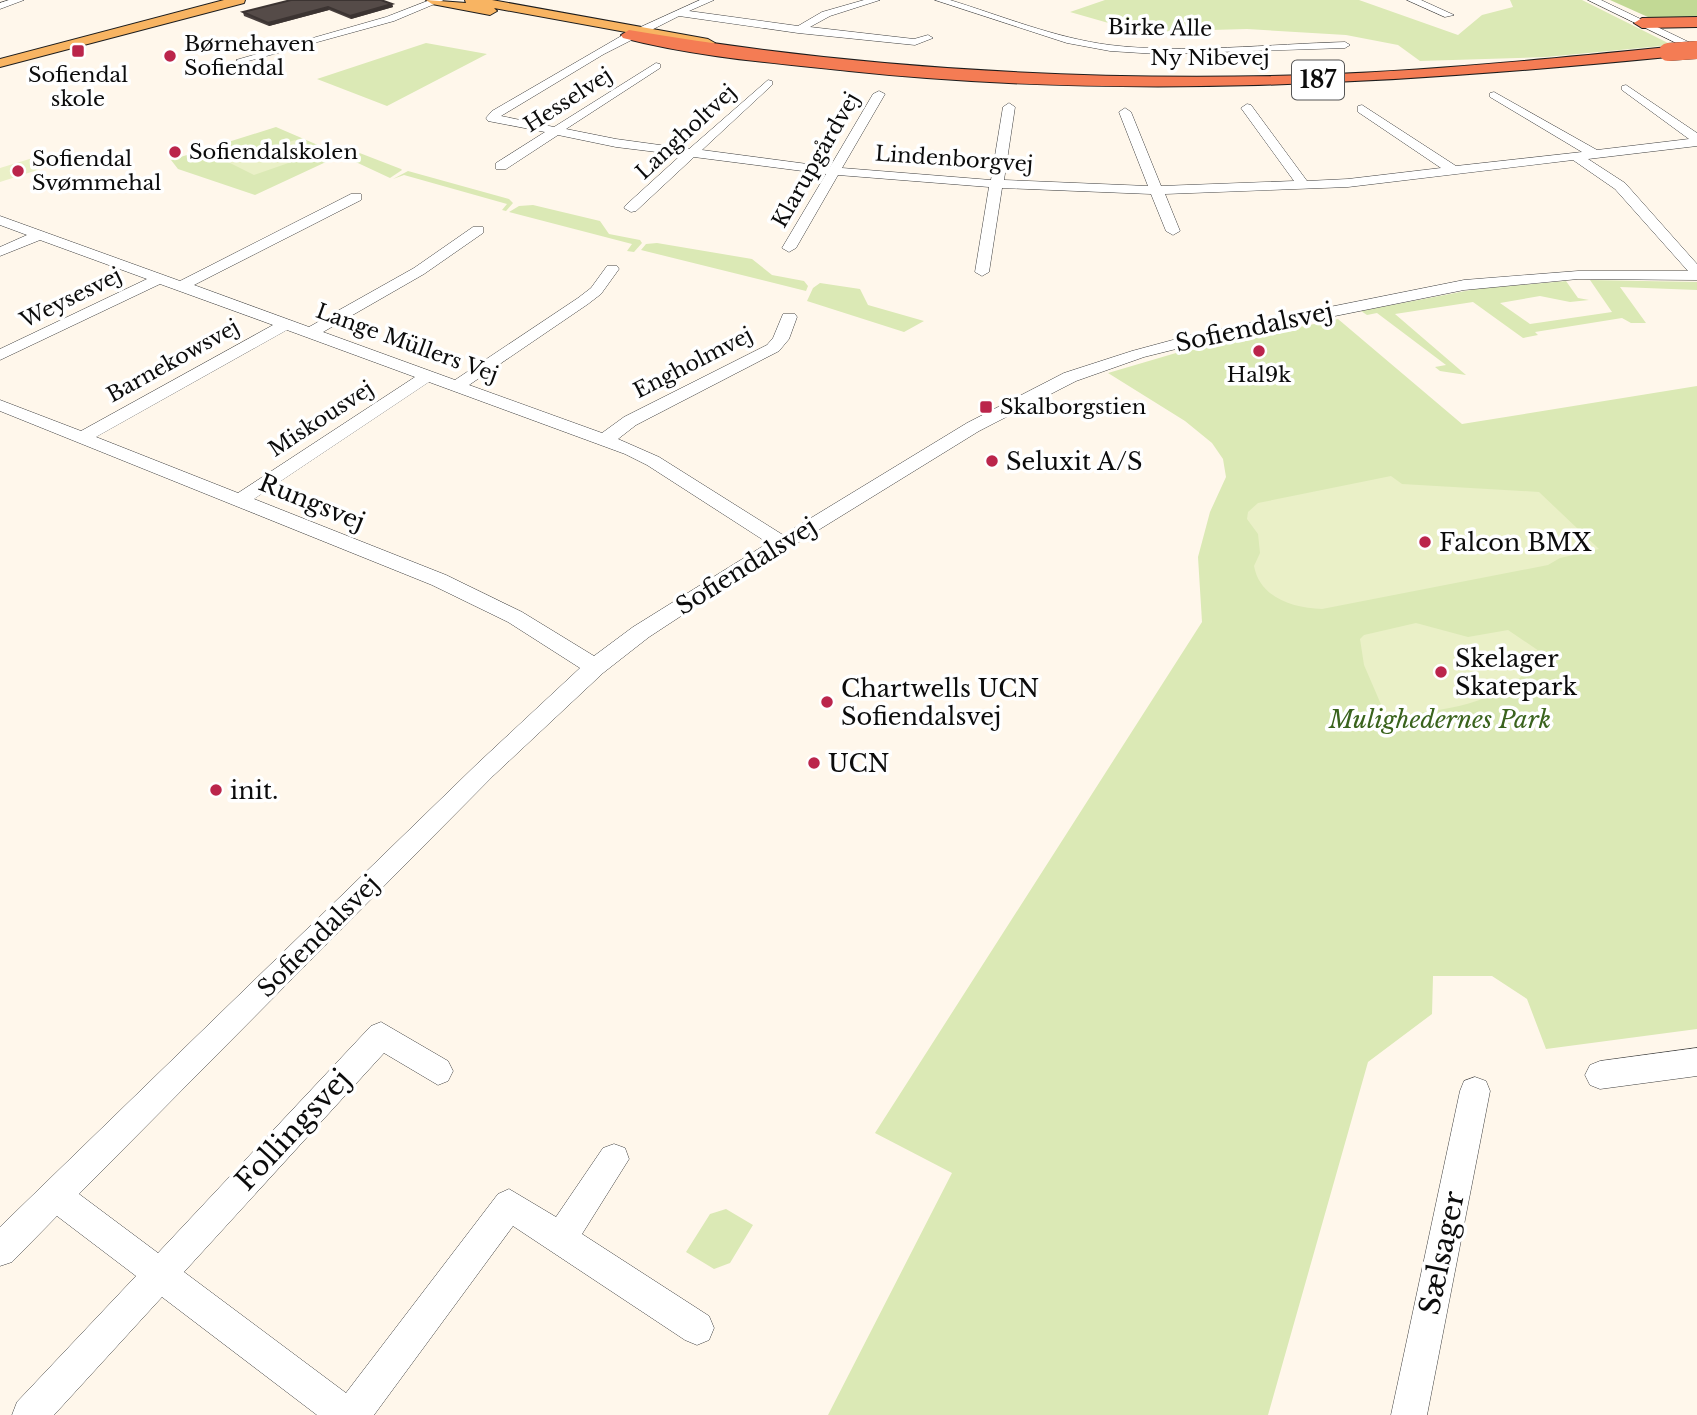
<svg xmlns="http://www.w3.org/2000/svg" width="1697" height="1415" font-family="'Libre Baskerville',serif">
	<rect width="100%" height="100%" fill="#fff7eb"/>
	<path fill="#dbe9b5" d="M1105,0H1359L1458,35L1482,15L1513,7L1510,0H1582L1672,45L1546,57L1420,61L1398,45L1346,35L1247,29L1140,32L1070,12Z
		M426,43L487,54L387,106L317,79Z
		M276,127L341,155L255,195L178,169L171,160Z
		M357,152L401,169L402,170L390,178L345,157Z
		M408,171L509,199L513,203L506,211L502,210L507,204L404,175L393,179Z
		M533,205L600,221L609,234L640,240L642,243L634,252L627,251L632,244L509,212L519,206Z
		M657,243L752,259L772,275L804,281L808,286L806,291L641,250L646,244Z
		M1590,280L1697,282V290L1620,287L1646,323H1631L1622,318L1535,332L1538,335L1523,338L1473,302L1395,314L1466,375L1440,371L1435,367L1446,365L1377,313L1367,315L1361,311L1476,289L1566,281L1578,298L1589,300L1570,302L1540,296L1500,303L1530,324L1612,312Z
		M820,283L860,289L868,305L924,321L904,332L807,301L813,288Z
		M1338,319L1462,424L1697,386V1029L1546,1049L1527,999L1492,976H1433L1432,1014L1368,1062L1268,1415H828L952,1173L875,1133L1202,622L1198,557L1210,512L1226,477L1223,459L1212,443L1185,421L1108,373L1176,353Z
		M726,1209L753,1225L730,1263L714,1269L686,1252L710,1214Z"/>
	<path fill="#c2d995" d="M1610,0H1697V18L1648,17Z"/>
	<path fill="#eaf0c7" d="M295,140L320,152L254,175L228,162Z
		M36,157L50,166L0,182V168Z
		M1391,476L1402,484L1539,492L1599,549L1560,558L1548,565L1322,609C1293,608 1260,598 1254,566L1260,553L1258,534L1247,519L1248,512L1258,503Z
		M1416,623L1468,637L1508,630L1539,651C1534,658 1530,668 1524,674C1494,706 1427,713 1386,716L1364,665L1360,639L1364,635Z"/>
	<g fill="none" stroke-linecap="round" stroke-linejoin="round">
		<g stroke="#3f3f3f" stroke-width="1">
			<path id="minor" d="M9,0H24L0,9V3Z
				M430,0H444L394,21L241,63L236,60L386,17Z
				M700,0H714L689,11L798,26L822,12L864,0H880L830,16L810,27L914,39L928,35L933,38L915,45L798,33L679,16L604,54L501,116L554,127L656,63L660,64V68L566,129L616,139L689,149L768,80L772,81V85L702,150L830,167L873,94L879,91L885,94L842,168L991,180L1003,107L1009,103L1015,107L1004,180L1148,186L1119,112L1125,108L1131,112L1161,186L1294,181L1241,108L1247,104L1251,105L1307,181L1348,179L1441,168L1358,112V106L1362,105L1456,166L1582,152L1490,97V93L1494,92L1597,150L1689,139L1622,90V86L1626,85L1697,133V146L1588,159L1625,183L1697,264V280L1578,279L1464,290L1196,344L1144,357L1076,381L979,431L713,595L649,637L603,673L493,776L79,1194L158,1253L371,1026L381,1022L448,1061L453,1071L448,1081L438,1085L384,1053L184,1272L346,1393L498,1194L509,1189L556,1217L603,1148L614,1144L625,1148L629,1159L582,1234L709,1316L714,1328L709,1340L697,1345L685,1340L513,1226L374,1415H317L162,1297L54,1415H12L17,1402L136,1276L57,1216L12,1262L0,1266V1227L477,764L580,668L508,622L432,585L0,411V400L81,431L273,325L160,284L0,360V349L147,279L40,240L0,256V247L27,235L0,225V216L180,281L351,194H361V200L194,285L309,327L414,268L473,227H483V233L424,274L323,332L455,380L578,298L591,288L607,266H617L619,269L601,294L588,304L469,385L602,433L624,417L767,345L773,338L783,314H795L797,317L789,339L779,351L636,425L618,439L659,457L783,535L967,423L1064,373L1132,351L1195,334L1464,280L1578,271H1688L1615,189L1573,160L1348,187L1165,194L1180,231L1173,235L1166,231L1151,194L1002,188L989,272L982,276L975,272L989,187L838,175L796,248L789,252L782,248L826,174L694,157L636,211L631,212L624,208L626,205L681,155L616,147L558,135L506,169H496V163L545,132L488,121L486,118L492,111L623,35ZM287,330L415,377L238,493L96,437ZM429,382L625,454L647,465L768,543L633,627L594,656L522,612L446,575L254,499Z
				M935,0H950C1002,16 1055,38 1110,45C1183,54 1271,44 1345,42L1350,45L1345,48L1157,54L1110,51L1067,43Z
				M1407,0H1421L1454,15L1445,17Z
				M1588,0H1601L1697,46V53Z
				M1697,1048V1076L1600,1089L1590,1085L1585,1075L1590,1065L1600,1061Z
				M1475,1077L1486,1081L1490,1091L1427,1415H1391L1460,1091L1464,1081Z"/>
		</g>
		<g stroke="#1d1d1d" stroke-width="2">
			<path id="major" d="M224,0H245L244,3L0,67V59Z
				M426,0L466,3L465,0H492L708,39L715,43L708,47L494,8L497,11L490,15L432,4Z"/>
		</g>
		<g stroke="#1d1d1d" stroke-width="2">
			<path id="highway" d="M1697,17V27L1642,28L1634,23L1642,18Z
				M629,30C854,68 1081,82 1309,75C1429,71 1549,59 1668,47L1676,52L1668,57C1395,84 1122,100 849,71C774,63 696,57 623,38L621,35Z"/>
		</g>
		<use href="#minor" fill="#fff" fill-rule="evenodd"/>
		<use href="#major" fill="#f8b462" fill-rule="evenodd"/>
		<use href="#highway" fill="#f47c54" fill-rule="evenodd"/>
		<g stroke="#1d1d1d" stroke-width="18" stroke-linecap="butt">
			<path id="highway-bridge" d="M1668,52L1697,50"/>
		</g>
		<use href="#highway-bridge" stroke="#f47c54" stroke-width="18"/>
	</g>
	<path fill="#49403e" d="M291,0L392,4L393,7L351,19L329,10L269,26L244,16L243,12Z"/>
	<path fill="#3c3432" d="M392,4L393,7L351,19L350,16Z
		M328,7L329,10L269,26L268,23Z"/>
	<path fill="#554b48" stroke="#3c3432" stroke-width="2" d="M291,0H381L392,4L350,16L328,7L268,23L243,12Z"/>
	<g fill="#bb254b" stroke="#fff" stroke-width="2.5">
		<rect x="71" y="44" width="14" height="14" rx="3.5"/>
		<circle cx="170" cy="56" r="7"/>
		<circle cx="175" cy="152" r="7"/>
		<circle cx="18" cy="171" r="7"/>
		<circle cx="1259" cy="351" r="7"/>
		<rect x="979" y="400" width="14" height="14" rx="3.5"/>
		<circle cx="992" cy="461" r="7"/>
		<circle cx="1425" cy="542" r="7"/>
		<circle cx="1441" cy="672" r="7"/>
		<circle cx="827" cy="702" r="7"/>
		<circle cx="814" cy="763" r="7"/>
		<circle cx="216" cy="790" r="7"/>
	</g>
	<g text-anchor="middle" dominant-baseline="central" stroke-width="7" stroke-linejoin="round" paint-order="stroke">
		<g font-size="21" fill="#0c0c0c" stroke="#fff">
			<text transform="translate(1160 28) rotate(1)">Birke Alle</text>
			<text x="1210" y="58">Ny Nibevej</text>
			<text transform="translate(568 100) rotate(-33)">Hesselvej</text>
			<text transform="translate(686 132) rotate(-43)">Langholtvej</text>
			<text transform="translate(954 159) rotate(4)">Lindenborgvej</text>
			<text transform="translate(816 160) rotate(-60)">Klarupgårdvej</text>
			<text transform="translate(71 298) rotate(-26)">Weysesvej</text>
			<text transform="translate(407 343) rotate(20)">Lange Müllers Vej</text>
			<text transform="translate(173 361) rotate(-29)">Barnekowsvej</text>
			<text transform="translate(693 363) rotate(-27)">Engholmvej</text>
			<text transform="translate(321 419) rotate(-33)">Miskousvej</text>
		</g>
		<g font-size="21" fill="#0c0c0c" stroke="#fff" text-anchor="start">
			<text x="184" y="44">Børnehaven<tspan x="184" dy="24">Sofiendal</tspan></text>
			<text x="78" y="75" text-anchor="middle">Sofiendal<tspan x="78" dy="24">skole</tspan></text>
			<text x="189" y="152">Sofiendalskolen</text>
			<text x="32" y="159">Sofiendal<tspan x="32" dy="24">Svømmehal</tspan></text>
			<text x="1259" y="375" text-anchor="middle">Hal9k</text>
			<text x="1000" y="407">Skalborgstien</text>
		</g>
		<rect fill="#fff" stroke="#555" stroke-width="2" x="1292" y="60.5" width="52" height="39" rx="5"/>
		<g font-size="23" font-weight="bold" fill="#0c0c0c">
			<text x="1318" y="80">187</text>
		</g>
		<g font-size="24" fill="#0c0c0c" stroke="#fff">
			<text transform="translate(1254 327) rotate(-12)">Sofiendalsvej</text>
			<text transform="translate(312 502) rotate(22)">Rungsvej</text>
			<text transform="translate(746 566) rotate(-32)">Sofiendalsvej</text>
			<text transform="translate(318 936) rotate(-45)">Sofiendalsvej</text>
		</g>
		<g font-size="24" fill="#0c0c0c" stroke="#fff" text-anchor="start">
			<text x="1006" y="461">Seluxit A/S</text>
			<text x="1439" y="542">Falcon BMX</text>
			<text x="1455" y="658">Skelager<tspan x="1455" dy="28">Skatepark</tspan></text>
			<text x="841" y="688">Chartwells UCN<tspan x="841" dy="28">Sofiendalsvej</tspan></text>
			<text x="828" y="763">UCN</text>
			<text x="230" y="790">init.</text>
		</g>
		<g font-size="24" font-style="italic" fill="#3a631d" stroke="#fff">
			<text x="1440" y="719">Mulighedernes Park</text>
		</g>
		<g font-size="28" fill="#0c0c0c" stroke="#fff">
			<text transform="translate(293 1130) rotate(-47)">Follingsvej</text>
			<text transform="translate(1442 1253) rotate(-78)">Sælsager</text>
		</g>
	</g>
</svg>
